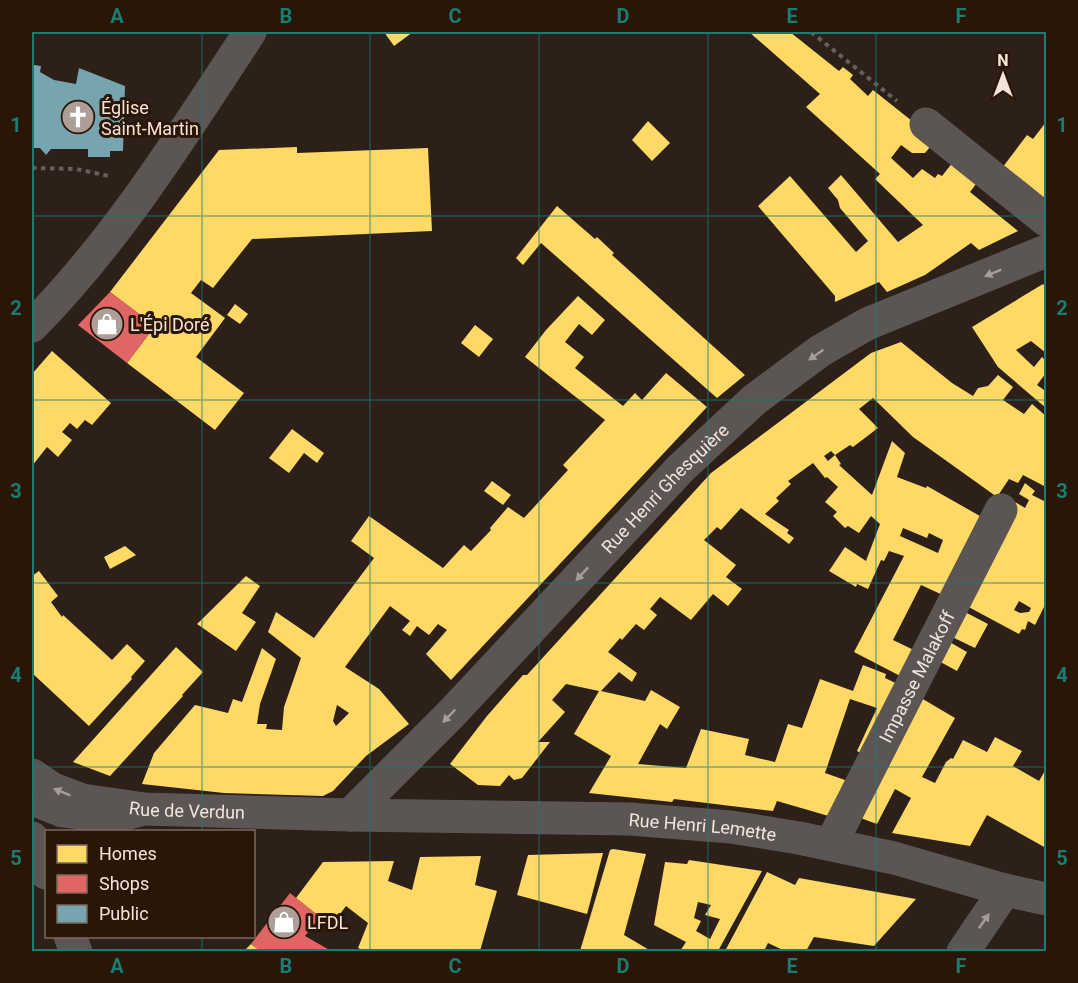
<svg xmlns="http://www.w3.org/2000/svg" width="1078" height="983" font-family="Roboto,sans-serif">
	<rect width="100%" height="100%" fill="#2c2019"/>
	<path fill="#ffd966" fill-rule="evenodd" d="M384,32H413L394,46Z
		M749,32H790L839,71L843,67L853,75L850,79L868,96L873,90L946,148L930,147L925,153H912L901,145L891,158L913,178L922,169L935,178L938,174L942,176L957,157L982,176L970,192L1018,231L979,250L971,243L925,275L887,292L879,282L835,302V296L758,206L790,176L856,252L868,241L840,208L838,200L828,188L841,175L898,242L923,225L875,179L880,174L806,107L820,94Z
		M648,121L670,143L652,161L632,140Z
		M1046,122V215L996,176L1027,135L1033,139Z
		M297,147V153L428,148L432,231L252,239L213,288L201,280L191,293L225,318L196,357L244,393L215,430L127,363L155,326L110,292L219,150Z
		M557,206L595,239L597,237L614,253L612,255L745,375L717,398L541,243L523,265L516,258Z
		M1043,284L1046,288V353L1031,341L1016,350L1034,367L1042,357L1046,361V373L1037,385L1044,390L1046,387V408L998,367L972,327Z
		M578,296L605,320L592,335L579,324L565,342L584,357L575,368L623,406L635,393L642,400L666,373L707,407L451,680L426,654L447,630L438,624L429,635L417,626L410,636L402,630L410,621L390,606L345,667L379,689L409,724L366,756L333,791L323,796L224,793L142,784L154,753L195,705L228,713L233,699L242,702L262,648L276,659L260,704L257,724H267L266,729L282,730L284,707L301,658L268,632L276,612L314,638L374,558L351,541L369,516L443,568L464,545L471,551L491,530L490,528L508,507L524,518L568,470L563,465L605,420L525,357L546,330ZM337,705L349,713L336,726L333,721Z
		M235,304L248,314L240,324L227,315Z
		M475,325L493,339L479,357L461,343Z
		M901,342L952,383L973,396L978,388L988,386L998,375L1013,387L1003,400L1024,414L1032,404L1046,416V487L1023,475L1018,483L1009,479L997,497L913,437L873,398L859,409L878,428L853,447L850,445L835,455L831,451L824,456L828,461L835,455L841,464L839,465L872,495L892,441L905,453L897,477L926,488L927,486L987,520L947,597L921,585L893,640L918,652L904,678L854,652L904,556L889,551L884,561L881,560L868,589L857,584L856,587L829,571L845,547L866,561L880,524L871,516L859,533L848,526L845,528L833,516L837,512L825,502L838,487L827,477L825,478L813,463L788,481L791,484L776,498L779,501L765,514L789,530L787,533L794,538L789,544L741,508L721,530L717,527L704,540L736,565L726,577L742,589L728,606L713,594L691,620L660,597L650,609L657,615L644,630L636,624L622,640L620,638L608,652L637,673L632,682L619,672L601,691L645,701L651,690L680,707L667,729L660,724L638,764L686,768L701,729L749,739L745,755L775,762L788,724L802,728L820,679L853,691L863,665L886,674L885,678L904,687L866,756L857,751L877,708L850,699L825,773L845,780L832,817L777,801L773,811L674,799L672,802L589,793L611,756L574,734L599,691L566,684L552,700L565,712L538,742H550L522,778L514,780L509,775L500,786L478,785L450,764L487,716L523,675H527L711,473L871,353ZM903,528L927,538L929,533L943,540L938,553L900,536Z
		M52,351L111,403L92,425L85,420L77,429L70,423L62,432L72,440L58,457L47,447L32,466V374Z
		M292,429L324,453L317,463L304,453L289,473L269,458Z
		M492,481L511,495L503,505L484,491Z
		M1025,483L1035,491L1032,495L1046,502V603L1035,625L1028,621L1025,630L1022,629L1019,634L963,604L1015,502L1025,508L1029,500L1019,494ZM1019,601L1031,608L1029,612L1020,613L1014,610Z
		M125,546L136,555L110,569L104,557Z
		M39,571L58,596L51,602L62,617L63,615L112,660L127,644L145,661L131,677L132,679L89,726L32,673V576Z
		M246,576L260,586L242,613L256,622L236,651L197,624Z
		M963,611L988,624L975,648L950,636Z
		M946,640L967,652L957,671L935,659Z
		M176,647L203,672L182,695L183,696L110,776L73,762Z
		M916,695L955,718L922,777L935,783L946,762L951,758L953,759L963,740L987,752L995,737L1022,751L1013,766L1039,781L1046,769V848L987,815L970,846L892,833L911,798L895,789L877,824L855,816Z
		M613,849L646,854L624,935L651,951H580L610,850Z
		M603,853L587,914L517,895L528,855Z
		M481,856L475,885L497,891L480,951H365L358,948L368,923L346,906L331,926L296,898L323,862L394,861L388,881L412,890L420,857Z
		M689,860L762,871L718,951H680L686,942L654,925L665,862L687,864ZM698,902L711,905L705,915L720,919L710,939L696,931L701,921L694,918Z
		M767,872L795,885L799,878L916,899L874,946L814,937L806,951H785L768,943L764,951H725Z
		M251,944L261,951H244Z"/>
	<path fill="#e06666" d="M110,292L155,326L127,363L78,325Z
		M290,893L320,917L305,936L333,952H261L251,944Z"/>
	<path fill="#76a5af" d="M34,65L41,66L40,72L54,80L76,84L79,68L125,86L123,151H110V157H88V149H51L46,155L40,148H32V67L34,68Z"/>
	<g fill="none" stroke-linecap="round" stroke-linejoin="round">
		<path stroke="#665f5d" stroke-width="4" stroke-dasharray="4.5 4.5" stroke-linecap="butt" d="M811,32L897,101
			M32,168L76,169L109,176"/>
		<path stroke="#5b5654" stroke-width="20" d="M32,806L60,817L107,823"/>
		<g stroke="#5b5654" stroke-width="33">
			<path d="M926,124L1046,220"/>
			<path id="s1" d="M350,815L451,714L681,468L754,400L820,351L867,324L1046,251"/>
			<path id="s2" d="M831,844L1001,510"/>
			<path d="M963,952L1005,890"/>
		</g>
		<g stroke="#5b5654" stroke-width="33">
			<path d="M32,326C118,239 183,134 250,32"/>
			<path id="s3" d="M32,775L53,789L82,800L145,809L350,815L630,819L731,827L799,838L894,858L1005,890L1046,899"/>
			<path d="M92,832L111,817L137,811"/>
			<path d="M32,838L46,873"/>
			<path d="M70,936L76,952"/>
		</g>
	</g>
	<defs><path id="oneway-solid" d="M-6-.8H1V-3.2L6.5 0L1 3.2V.8H-6Z" transform="scale(1.5)"/></defs>
	<g fill="#a79d98">
		<use href="#oneway-solid" transform="translate(993 273) rotate(158)"/>
		<use href="#oneway-solid" transform="translate(816 355) rotate(145)"/>
		<use href="#oneway-solid" transform="translate(582 574) rotate(133)"/>
		<use href="#oneway-solid" transform="translate(449 716) rotate(134)"/>
		<use href="#oneway-solid" transform="translate(62 792) rotate(-158)"/>
		<use href="#oneway-solid" transform="translate(984 921) rotate(-55)"/>
	</g>
	<path fill="none" stroke="#1a7c73" stroke-width="1.5" stroke-opacity="0.55" d="M202,32V832M370,32V952M539,32V952M708,32V952M876,32V952M32,216H1046M32,400H1046M32,583H1046M32,767H1046M202,936V952"/>
	<defs>
		<g id="church-disc" transform="scale(1.725)"><circle r="9.5" fill="#ad9f97" stroke="#2a1607"/><path d="M-1.2-6h2.4v3.5h3.3v2.4h-3.3V6h-2.4V-.1h-3.3v-2.4h3.3Z" fill="#fff"/></g>
		<g id="shop-disc" transform="scale(1.725)"><circle r="9.5" fill="#ad9f97" stroke="#2a1607"/><path d="M-5-2.5h2.3a2.7 3.5 0 0 1 5.4 0H5L5.5 6h-11ZM-1.5-2.5h3a1.5 2.3 0 0 0-3 0Z" fill="#fff"/></g>
	</defs>
	<g fill-rule="evenodd">
		<use href="#church-disc" x="78" y="117"/>
		<use href="#shop-disc" x="107" y="324"/>
		<use href="#shop-disc" x="284" y="922"/>
	</g>
	<g text-anchor="middle" dominant-baseline="central" stroke-width="6" stroke-linejoin="round" paint-order="stroke">
		<g font-size="18" fill="#f3e4db" stroke="#2a1607" text-anchor="start">
			<text x="101" y="107">Église<tspan x="101" dy="21">Saint-Martin</tspan></text>
			<text x="130" y="324">L'Épi Doré</text>
			<text x="307" y="922">LFDL</text>
		</g>
		<g font-size="18" fill="#f3e4db" stroke="#2a1607">
			<text stroke="none"><textPath href="#s1" startOffset="454">Rue Henri Ghesquière</textPath></text>
			<text stroke="none"><textPath href="#s2" startOffset="188">Impasse Malakoff</textPath></text>
			<text stroke="none"><textPath href="#s3" startOffset="162">Rue de Verdun</textPath></text>
			<text stroke="none"><textPath href="#s3" startOffset="678">Rue Henri Lemette</textPath></text>
		</g>
	</g>
	<rect width="1078" height="983" fill="none" stroke="#2a1607" stroke-width="66"/>
	<rect x="45" y="830" width="210" height="108" fill="#2a1607" stroke="#7a685c" stroke-width="1.5"/>
	<rect x="57" y="845" width="30" height="18" fill="#ffd966" stroke="#7a685c" stroke-width="1.5"/>
	<text x="99" y="860" font-size="18" fill="#f3e4db">Homes</text>
	<rect x="57" y="875" width="30" height="18" fill="#e06666" stroke="#7a685c" stroke-width="1.5"/>
	<text x="99" y="890" font-size="18" fill="#f3e4db">Shops</text>
	<rect x="57" y="905" width="30" height="18" fill="#76a5af" stroke="#7a685c" stroke-width="1.5"/>
	<text x="99" y="920" font-size="18" fill="#f3e4db">Public</text>
	<g transform="translate(1003 75)" stroke="#2a1607" stroke-width="4.5" paint-order="stroke">
	<path d="M0-4.5L10 22L0 15L-10 22Z" fill="#f3e4db"/>
	<text y="-9" font-size="16" font-weight="bold" text-anchor="middle" fill="#f3e4db">N</text>
	</g>
	<rect x="33" y="33" width="1012" height="917" fill="none" stroke="#1a7c73" stroke-width="2"/>
	<g font-size="20" text-anchor="middle" font-weight="bold" fill="#1a7c73">
		<text x="117" y="23">A</text>
		<text x="286" y="23">B</text>
		<text x="455" y="23">C</text>
		<text x="623" y="23">D</text>
		<text x="792" y="23">E</text>
		<text x="961" y="23">F</text>
		<text x="16" y="132">1</text>
		<text x="1062" y="132">1</text>
		<text x="16" y="315">2</text>
		<text x="1062" y="315">2</text>
		<text x="16" y="498">3</text>
		<text x="1062" y="498">3</text>
		<text x="16" y="682">4</text>
		<text x="1062" y="682">4</text>
		<text x="16" y="865">5</text>
		<text x="1062" y="865">5</text>
		<text x="117" y="973">A</text>
		<text x="286" y="973">B</text>
		<text x="455" y="973">C</text>
		<text x="623" y="973">D</text>
		<text x="792" y="973">E</text>
		<text x="961" y="973">F</text>
	</g>
</svg>
